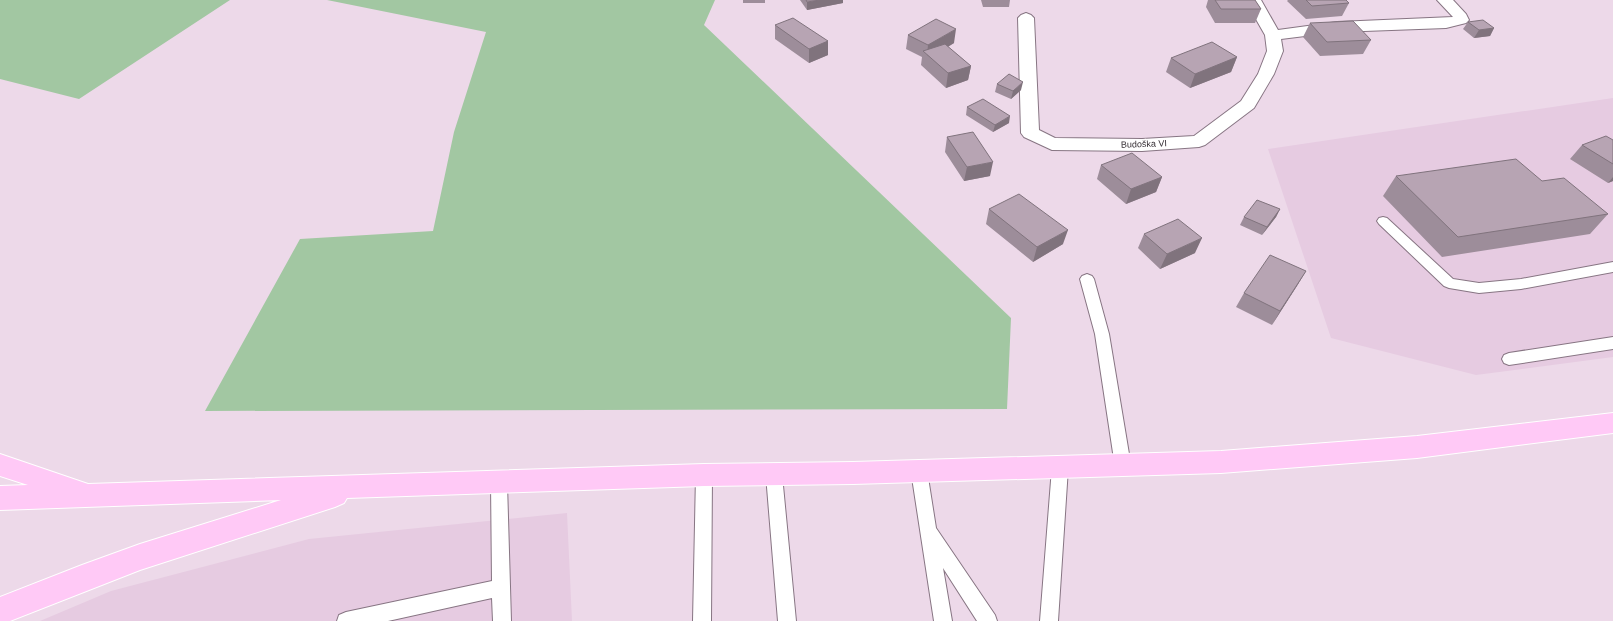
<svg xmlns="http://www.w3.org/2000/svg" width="1613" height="621" font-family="Helvetica,sans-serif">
	<rect width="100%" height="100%" fill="#edd9e9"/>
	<path fill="#e6cbe1" d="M1613,98V357L1476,375L1331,338L1268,149Z
		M567,513L572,621H40L111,591L309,539Z"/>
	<path fill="#a2c7a2" d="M0,0H230L79,99L0,79Z
		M327,0H715L704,25L1011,318L1007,409L205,411L300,239L433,231L454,132L486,32Z"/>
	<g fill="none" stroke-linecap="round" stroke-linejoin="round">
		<g stroke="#877583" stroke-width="2">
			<path id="service" d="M1383,217L1387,218L1453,279L1479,283L1521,279L1613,262V272L1521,289L1479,293L1449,288L1444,286L1379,224L1377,221L1379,218Z
				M1087,274L1092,276L1094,279L1109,334L1131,466L1129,471L1123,473L1117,471L1115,466L1095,334L1080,279L1082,276Z
				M1613,337V349L1509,365L1504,363L1502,359L1504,355L1509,353Z
				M1060,461L1066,463L1068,468L1058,621H1040L1052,468L1054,463Z
				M919,464L925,466L927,471L936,528L995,615L997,621H977L943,568L952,621H934L911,471L913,466Z
				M704,468L710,470L712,475L711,621H693L696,475L698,470Z
				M774,468L780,470L782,475L796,621H778L766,475L768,470Z
				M499,476L505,478L507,483L511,621H493L492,598L388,621H337L339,615L346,612L492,581L491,483L493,478Z"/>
		</g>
		<g stroke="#877583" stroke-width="2">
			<path id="minor" d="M1245,0H1261L1278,30L1337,22L1453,17L1437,0H1453L1466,14L1469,20L1466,23L1446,28L1337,32L1281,39L1283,51L1274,74L1254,108L1205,145L1199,147L1142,151L1052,150L1024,137L1021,133L1018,18L1021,15L1026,13L1031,15L1034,18L1039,130L1055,138L1142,139L1194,136L1241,101L1258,74L1267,51L1265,35Z"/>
		</g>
		<g stroke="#fff" stroke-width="2">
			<path id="primary" d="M1613,413V433L1417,458L1221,473L853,484L704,486L347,498L344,503L335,507L140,570L10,621H0V597L82,565L140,544L281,500L0,510V486L28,485L0,476V454L88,484L704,464L853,462L1221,451L1417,436Z"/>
		</g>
		<use href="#service" fill="#fff" fill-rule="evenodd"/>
		<use href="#minor" fill="#fff" fill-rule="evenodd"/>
		<use href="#primary" fill="#ffc9f6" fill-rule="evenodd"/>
	</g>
	<path fill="#9d8d9a" d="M743,0H765V3H743Z
		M800,0H843V3L807,10Z
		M981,0H1010L1009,7H983Z
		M1208,0H1255L1261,9L1255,23H1215L1206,7Z
		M1288,0H1346L1349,3L1342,16L1306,19L1287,1Z
		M1468,22L1494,28L1490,36L1474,38L1463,29Z
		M1310,23L1371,40L1363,54L1320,56L1303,37Z
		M775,25L828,41V55L809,63L775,39Z
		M908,35L954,43L948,47L971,66L968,80L946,88L921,65L922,57L906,49Z
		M1237,57L1231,72L1190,88L1166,72L1171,58Z
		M997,84L1021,90L1011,99L995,92Z
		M967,107L1009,123L993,132L966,115Z
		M947,137L990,176L964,181L945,152Z
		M1613,140V181L1608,183L1570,159L1582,145Z
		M1101,165L1162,177L1156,192L1126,204L1097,179Z
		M1396,176L1542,181L1608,214L1590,234L1442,257L1383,196Z
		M989,209L1063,244L1033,262L986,224Z
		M1280,209L1276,217L1262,235L1240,225L1244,217Z
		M1144,234L1195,253L1160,269L1138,248Z
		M1306,271L1272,325L1236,307L1244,293Z"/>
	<path fill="#80737d" d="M820,0H843V3L807,10V2Z
		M1494,28L1490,36L1474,38L1479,30Z
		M956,29L954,43L930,57L927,55L928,45Z
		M828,41V55L809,63V49Z
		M1237,57L1231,72L1190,88L1195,74Z
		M971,66L968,80L946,88L948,73Z
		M1023,82L1021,90L1011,99L1013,91Z
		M1010,116L1009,123L993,132L995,125Z
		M993,162L990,176L964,181L967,167Z
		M1162,177L1156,192L1126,204L1131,189Z
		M1613,177V181L1608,183Z
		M1280,209L1276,217L1262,235L1267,227Z
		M1068,230L1063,244L1033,262L1037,247Z
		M1202,238L1195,253L1160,269L1167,254Z
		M1306,271L1297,286L1272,325L1280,311Z"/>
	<path fill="#b7a4b3" stroke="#80737d" d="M806,0H820L807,2Z
		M1215,0H1255L1261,9H1221Z
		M1306,0H1346L1349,3L1312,6Z
		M793,18L828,41L809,49L775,25Z
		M936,19L956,29L928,45L908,35Z
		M1483,20L1494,28L1479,30L1468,22Z
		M1353,21L1371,40L1327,42L1310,23Z
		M1212,42L1237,57L1195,74L1171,58Z
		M945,44L971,66L948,73L923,51Z
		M1009,74L1023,82L1013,91L997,84Z
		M983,99L1010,116L995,125L967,107Z
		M973,132L993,162L967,167L947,137Z
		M1606,136L1613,140V164L1582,145Z
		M1132,153L1162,177L1131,189L1101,165Z
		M1516,159L1542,181L1564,178L1608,214L1458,237L1396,176Z
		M1019,194L1068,230L1037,247L989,209Z
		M1257,200L1280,209L1267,227L1244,217Z
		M1178,219L1202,238L1167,254L1144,234Z
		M1270,255L1306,271L1280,311L1244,293Z"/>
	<g text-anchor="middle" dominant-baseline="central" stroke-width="3" stroke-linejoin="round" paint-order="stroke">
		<g font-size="9" fill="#332c32" stroke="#fff">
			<text transform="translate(1144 144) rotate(-2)">Budoška VI</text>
		</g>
	</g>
</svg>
